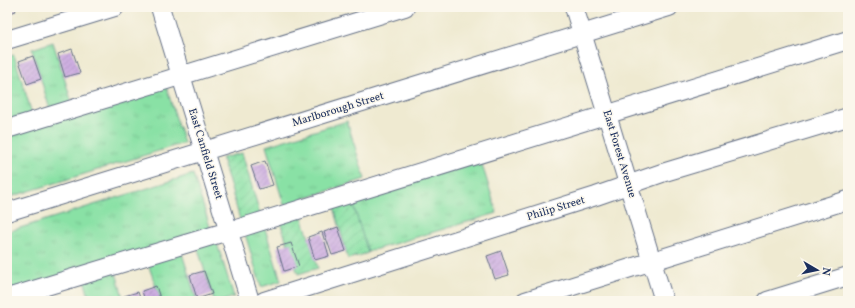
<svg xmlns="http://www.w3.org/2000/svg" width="855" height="308" font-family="Vollkorn,serif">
	<defs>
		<pattern id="grass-tufts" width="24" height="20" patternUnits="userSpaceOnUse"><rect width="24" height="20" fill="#89e1a5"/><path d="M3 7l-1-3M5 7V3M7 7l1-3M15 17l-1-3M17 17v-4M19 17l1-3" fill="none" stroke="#76c190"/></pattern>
		<pattern id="garden-furrows" width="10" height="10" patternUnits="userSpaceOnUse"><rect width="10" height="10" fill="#89e1a5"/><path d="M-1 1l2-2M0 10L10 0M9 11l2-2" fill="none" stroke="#76c190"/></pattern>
		<pattern id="building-hatch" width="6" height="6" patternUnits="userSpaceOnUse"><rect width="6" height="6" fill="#c9a7e0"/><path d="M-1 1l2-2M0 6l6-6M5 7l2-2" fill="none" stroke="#a288b9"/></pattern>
	</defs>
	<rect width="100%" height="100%" fill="#fbf7ec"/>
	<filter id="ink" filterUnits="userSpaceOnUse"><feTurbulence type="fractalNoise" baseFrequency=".025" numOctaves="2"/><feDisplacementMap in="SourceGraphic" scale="8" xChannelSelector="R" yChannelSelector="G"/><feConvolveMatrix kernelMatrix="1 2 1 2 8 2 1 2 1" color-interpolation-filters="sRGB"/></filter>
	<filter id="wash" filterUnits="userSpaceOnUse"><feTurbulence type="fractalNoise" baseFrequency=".012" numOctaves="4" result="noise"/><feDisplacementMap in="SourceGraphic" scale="16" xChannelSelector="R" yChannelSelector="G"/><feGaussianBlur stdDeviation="0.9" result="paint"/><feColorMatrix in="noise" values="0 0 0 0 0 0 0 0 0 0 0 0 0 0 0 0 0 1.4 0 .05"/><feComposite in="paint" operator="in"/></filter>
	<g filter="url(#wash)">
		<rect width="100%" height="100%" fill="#efead1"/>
		<path fill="url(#grass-tufts)" stroke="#528882" d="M53,42L72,103L50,110L32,49Z
			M14,55L33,117L12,123L7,107V57Z
			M166,86L184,143L7,198V133Z
			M347,121L365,179L284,205L266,146Z
			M480,158L497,213L367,252L350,194Z
			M193,174L211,230L7,294V232Z
			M263,222L281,281L261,287L243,227Z
			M216,240L234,297L222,301H214L197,246Z
			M181,250L197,301H161L147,261Z
			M115,269L124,301H90L84,279Z"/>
		<path fill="url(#garden-furrows)" stroke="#528882" d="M242,153L261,217L241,223L222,158Z
			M350,194L368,253L348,259L332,199Z
			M300,209L318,268L298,274L278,216Z"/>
		<g id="blocks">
			<path fill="url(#building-hatch)" d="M7,7H14L16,11L7,14Z
				M72,49L80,73L65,77L58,54Z
				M33,56L41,79L27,84L19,61Z
				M265,161L273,185L259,189L251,166Z
				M338,227L346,251L332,255L324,232Z
				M322,232L329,256L315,260L308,237Z
				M291,243L299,266L284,271L277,247Z
				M501,251L509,275L495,279L487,256Z
				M204,271L212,294L197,299L190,275Z
				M156,286L161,301H145L142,291Z
				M138,292L141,301H125L124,296Z"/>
		</g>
	</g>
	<g filter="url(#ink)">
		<use href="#blocks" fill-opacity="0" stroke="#657086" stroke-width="1"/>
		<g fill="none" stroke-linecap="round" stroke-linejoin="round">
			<g stroke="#657086" stroke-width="20">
				<path id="minor" d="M160,7L250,301
					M574,7L664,301
					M7,40L115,7
					M7,129L405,7
					M7,212L669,7
					M7,298L215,235L243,227L848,40
					M264,301L596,196L662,173L848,117
					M525,301L848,200
					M767,301L848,276"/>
			</g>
			<use href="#minor" stroke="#fff" stroke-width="18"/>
		</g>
	</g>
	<g text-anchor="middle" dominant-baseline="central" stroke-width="3" stroke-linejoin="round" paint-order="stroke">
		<g font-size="11" fill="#1b2f5e" stroke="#fbf7ec">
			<text transform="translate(338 110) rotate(-17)">Marlborough Street</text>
			<text transform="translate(205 154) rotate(73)">East Canfield Street</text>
			<text transform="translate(619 154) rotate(73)">East Forest Avenue</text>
			<text transform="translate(556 209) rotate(-17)">Philip Street</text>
		</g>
	</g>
	<rect width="855" height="308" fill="none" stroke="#fbf7ec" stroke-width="24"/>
	<g transform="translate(817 270) rotate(99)" stroke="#fbf7ec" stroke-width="3" paint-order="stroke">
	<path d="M0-3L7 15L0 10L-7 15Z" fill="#1b2f5e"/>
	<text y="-6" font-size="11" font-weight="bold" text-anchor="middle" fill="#1b2f5e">N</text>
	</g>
</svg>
